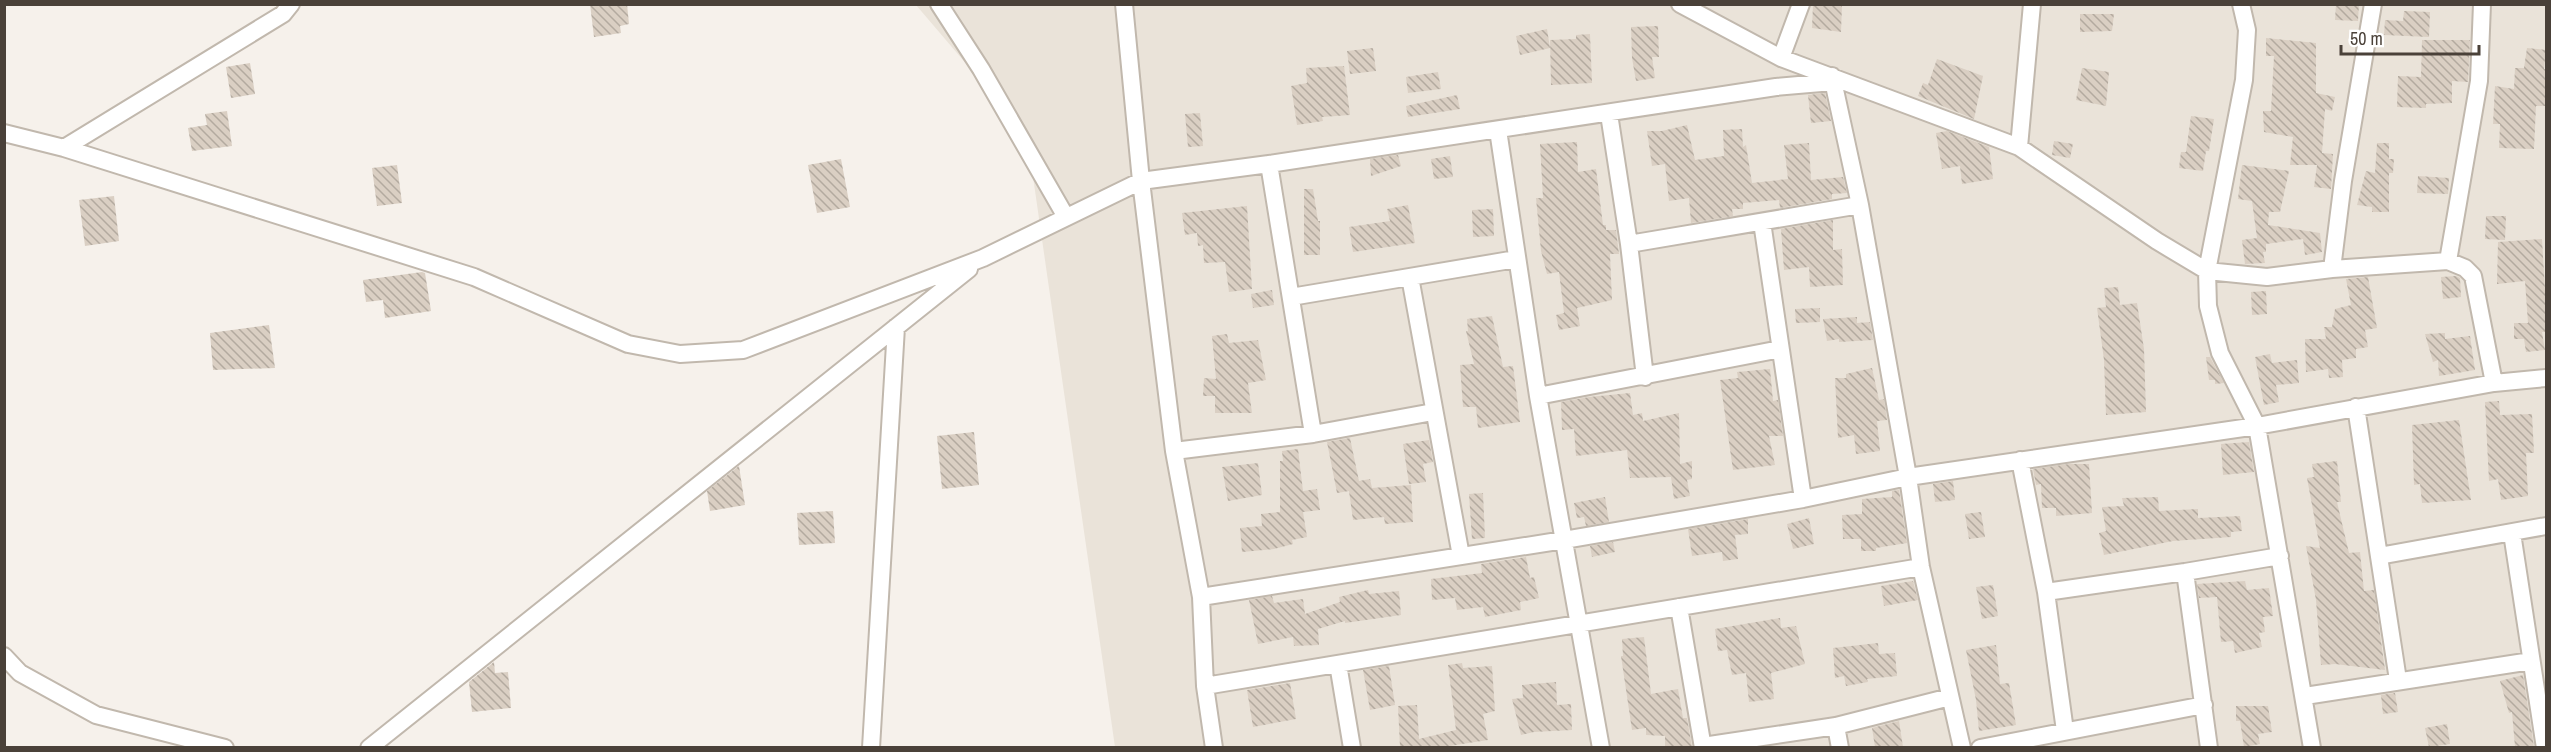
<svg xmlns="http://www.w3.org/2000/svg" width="2551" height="752" font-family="'Archivo Narrow',sans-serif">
	<defs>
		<pattern id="building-back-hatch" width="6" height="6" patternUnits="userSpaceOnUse" patternTransform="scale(1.5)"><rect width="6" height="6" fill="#dacfc3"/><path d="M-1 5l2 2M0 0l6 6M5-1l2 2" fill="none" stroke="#b3aa9f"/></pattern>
	</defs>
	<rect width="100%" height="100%" fill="#f6f1eb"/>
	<path fill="#eae3d9" d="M916,5H2546V747H1115L1027,135Z"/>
	<path fill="url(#building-back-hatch)" d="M590,4H627L629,24L620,26L621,33L594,37Z
		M1813,4L1842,6L1841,32L1812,28Z
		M2336,4H2359L2358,21L2335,20Z
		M2404,11L2430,12L2429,37L2384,35L2385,20L2403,21Z
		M2080,14H2114L2112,31L2080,32Z
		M1658,26L1659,57H1652L1655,78L1636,81L1632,58L1631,27Z
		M1547,29L1550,48L1520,55L1516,36Z
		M1590,34L1592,83L1551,85L1550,40L1576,39V35Z
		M2266,38L2316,43V93L2335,97L2332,111L2325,109L2322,153L2333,154L2331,189L2314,187L2317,165H2290L2293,137L2264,132L2263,111H2271L2274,56H2266Z
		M2422,40H2470L2468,82L2452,81V103L2426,104V108L2397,107L2398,76L2421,77Z
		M1373,48L1376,71L1350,74L1347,51Z
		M2527,48L2546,50L2544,69H2547V106H2536L2534,149L2499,148L2500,124H2493L2495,86L2514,89L2515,68H2524Z
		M1937,59L1983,76L1974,119L1918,96L1923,83L1928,85Z
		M250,63L255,94L231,98L226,67Z
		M1344,66L1350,115L1322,117L1323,121L1297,125L1291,86L1307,83L1306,68Z
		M2082,68L2109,72L2106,106L2076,100Z
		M1438,72L1441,89L1408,93L1406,77Z
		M1825,93L1831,121L1811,123L1808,95Z
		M1457,95L1460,109L1408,117L1406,106Z
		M227,111L232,146L192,151L188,128L207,125L205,114Z
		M1200,113L1203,146L1188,147L1185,114Z
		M2191,116L2214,119L2209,151H2206L2203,171L2179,168L2181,152H2186Z
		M1687,125L1695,160L1724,156L1723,130L1742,129L1743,147L1746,145L1752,183L1788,179L1784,145L1809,143L1811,180L1843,177L1847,193L1832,194V199L1780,208L1779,200L1743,203V209H1732L1733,216L1691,223L1689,198L1669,201L1665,164L1652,166L1647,131H1662Z
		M1947,131L1989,147L1993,179L1962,184L1960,166L1942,169L1936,133Z
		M2054,141L2073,144L2070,158L2052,155Z
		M1577,142L1578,172L1596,169L1603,225H1606V230H1616L1619,254H1610L1612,300L1577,308L1580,326L1559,330L1556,315L1564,313L1559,272L1547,274L1541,251L1536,198H1543L1540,144Z
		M2377,143H2389V159H2394L2393,173H2389V212H2372V207L2357,205L2366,171L2375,173Z
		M1398,155L1401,166L1371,176L1370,159Z
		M1450,156L1453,177L1434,179L1431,159Z
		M841,159L850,207L817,213L808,165Z
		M397,165L402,203L377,206L372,168Z
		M2242,165L2289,171L2280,212H2269L2268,225L2320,233L2322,252L2305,255L2303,239L2266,244V252H2263L2265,263L2245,264L2242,240L2257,238L2252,201L2238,199Z
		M2418,176L2449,178L2448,194L2417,193Z
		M1304,189H1313L1318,221H1320V255H1304Z
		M114,196L119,241L85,246L79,200Z
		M1408,205L1415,243L1353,252L1349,227L1390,221L1387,209Z
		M1247,206L1252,289L1229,292L1225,262L1204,263L1203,245L1198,246L1197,233L1185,235L1182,213Z
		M1493,209L1494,236L1473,237L1472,210Z
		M2486,216H2506L2505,240L2485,239Z
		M1833,220V250L1842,249L1843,285L1810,287L1809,267L1784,270L1781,229Z
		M2542,239L2547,324V332H2542L2545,350L2526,352L2524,339H2514V323H2528L2525,281L2497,284L2498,242Z
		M422,272L425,273L431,311L385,318L383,300L366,302L363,280Z
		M2456,276L2460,278L2461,297L2443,299L2441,277Z
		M2368,277L2377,328L2365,330L2368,347L2356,349V358L2342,360L2343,377L2329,378L2328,369L2306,372L2305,339H2326L2324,327H2332L2335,309L2351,305L2346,279Z
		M2118,287L2120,305L2137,303L2144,349L2146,412L2106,415L2104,360L2097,308L2106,307L2104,288Z
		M1272,290L1274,305L1253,308L1251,294Z
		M2266,291L2267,314L2252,315L2251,292Z
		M1820,308V322L1796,323L1795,309Z
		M1492,316L1503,367L1513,366L1520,422L1478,428L1476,407H1463L1460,365L1474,364L1466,331H1468L1467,319Z
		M1857,317V323L1870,322L1873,340L1839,342V339L1827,341L1823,319Z
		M269,325L275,368L213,370L210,333Z
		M2445,333V339L2470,336L2475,370L2439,376L2438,360L2433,362L2425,334Z
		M1227,334L1229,343L1258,340L1266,380L1248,383L1252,413H1215V396H1203L1204,378L1216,379L1212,336Z
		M2270,354L2272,363L2297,360L2299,383L2276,385L2279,402L2264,405L2255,357Z
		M2206,357H2210L2224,383L2215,384V380H2209Z
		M1872,368L1879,400L1884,399L1887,420L1877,421L1880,451L1856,454L1854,435L1838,438L1835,378H1846V374Z
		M1770,369L1773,401L1778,400L1783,436H1769L1775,465L1733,470L1720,380L1738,378L1737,372Z
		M1630,393L1633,415L1642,413L1643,421L1679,413L1680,464L1692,461V479L1687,480L1690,496L1674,499L1671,477L1630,478L1627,450L1576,456L1574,429L1562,430L1561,402L1589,397Z
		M2499,401L2500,415L2532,414L2534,453H2526L2528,496L2501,500L2498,479L2489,481L2485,402Z
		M2459,420L2471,500L2422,503L2420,484L2414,485L2412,425Z
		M974,432L979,485L942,489L937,436Z
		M1350,438L1359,481L1370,479L1372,488L1411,485L1413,522L1385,524L1384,517L1353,520L1349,491L1337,493L1327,442Z
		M1429,440L1433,462L1423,464L1426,482L1409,484L1403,444Z
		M2249,442L2254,472L2223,475L2221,444Z
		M1298,449L1303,491L1317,489L1320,510L1303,512L1307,537L1292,540L1293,544L1274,549L1242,552L1240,528L1262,526L1261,514L1280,512V461H1283L1282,451Z
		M2337,461L2341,502H2337L2349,553L2360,552L2364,591L2374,590L2385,670L2335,664L2321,665L2316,600L2306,546L2320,548L2307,478L2314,477L2312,464Z
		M1258,463L1262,495L1228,501L1222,467Z
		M2069,464H2089L2092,513L2056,516V508H2042L2041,484L2036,485L2033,469Z
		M739,466L745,505L710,511L707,491Z
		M1953,481L1955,500L1935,502L1933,484Z
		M1899,490L1907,543L1876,548V551H1861V539H1843L1842,515L1862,514V499L1892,497V491Z
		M1483,493L1485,538L1472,539L1469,494Z
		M1605,497L1609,522L1586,526L1584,517L1577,518L1574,503Z
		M2158,497L2159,511L2198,509V518L2240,516L2242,531L2231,532V537L2173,541L2104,555L2099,533L2106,531L2102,507L2124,506L2122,498Z
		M833,511L835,543L799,545L797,513Z
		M1981,512L1985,537L1969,539L1965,514Z
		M1809,518L1814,544L1793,549L1787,524Z
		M1748,519V534L1735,535L1738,559L1723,561L1722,552L1692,556L1688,529Z
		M1613,542L1615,552L1592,557L1590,546Z
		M1526,557L1530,578L1534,577L1539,598L1520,602L1521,610L1485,617L1483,607L1457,610L1455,598L1432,600L1431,579L1482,573L1481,564Z
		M1913,581L1918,600L1884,606L1881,586Z
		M2245,581L2247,590L2269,588L2273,616L2263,617L2265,632L2259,633L2262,647L2235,653L2233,641L2221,642L2217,597L2199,598L2197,584Z
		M1993,585L1998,616L1982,619L1976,587Z
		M1368,590L1369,594L1399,591L1401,615L1345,623V621L1318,629L1319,645L1294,646L1293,637L1258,644L1249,600L1272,596L1274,603L1303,599L1305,614L1340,602L1339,597Z
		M1780,618L1781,628L1796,626L1805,664L1771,673L1774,699L1749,702L1746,673L1732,675L1727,650L1718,651L1715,629Z
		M1644,637L1651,694L1678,689L1683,718H1687L1692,747H1665V736L1646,735V728L1632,730L1621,656H1623L1622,639Z
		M1878,643L1879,654L1895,653L1897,676L1867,679L1868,682L1846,686L1844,676L1835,678L1833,648Z
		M1996,645L2000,684L2009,683L2016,725L1979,731L1976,700L1966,650Z
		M494,662L495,673L508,672L511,708L472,712L469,682Z
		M1462,663L1463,668L1492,666L1495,711L1483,714L1488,740L1443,747H1400L1398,706L1417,705L1419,739L1456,730L1448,665Z
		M1389,666L1395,705L1370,710L1363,670Z
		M2523,675L2534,747H2515L2512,712L2509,713L2500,681Z
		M1556,682L1557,705L1571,704L1572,730L1534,732L1521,735L1512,699L1523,698L1522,685Z
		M1290,683L1296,719L1253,727L1247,690Z
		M2395,693L2398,712L2383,714L2381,695Z
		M2236,706H2268L2272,732L2258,734L2260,744L2244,747L2240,721H2236Z
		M1899,721L1903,747H1875L1872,728Z
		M2447,724L2450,744L2429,747L2425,728Z"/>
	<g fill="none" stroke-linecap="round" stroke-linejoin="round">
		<g stroke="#c1b8ad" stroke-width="20">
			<path id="minor" d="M939,4L981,69L1066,217
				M1680,4L1781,58L2019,147L2032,4
				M2241,4L2247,30L2244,80L2207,271L2208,306L2220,353L2257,426L2312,748
				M1781,58L1801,4
				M1832,76L1860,205L1908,477L1921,567L1962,748
				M1609,114L1629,244L1645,377
				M1498,130L1538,396L1601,748
				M4,133L64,148L474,277L628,344L680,354L743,350L983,258L1141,181L1124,4
				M2019,147L2157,241L2207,271L2267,277L2332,269L2448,261L2465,268L2473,276L2494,383
				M64,148L283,14L291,4
				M1269,164L1313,434
				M1762,222L1803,499
				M1629,244L1860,205
				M2448,261L2479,81L2482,4
				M2332,269L2343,181L2373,4
				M1410,277L1461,556
				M1291,297L1516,259
				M1538,396L1780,349
				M2356,407L2398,680
				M1174,451L1313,434L1433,412
				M2020,460L2046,592L2065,731
				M2512,533L2545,748
				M2379,556L2546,526
				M2185,572L2209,748
				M2046,592L2185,572L2280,556
				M1201,597L1564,540L1803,499L1908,477L2257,426L2494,383L2546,378
				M1679,607L1703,748
				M4,656L20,673L96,715L225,748
				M1338,664L1352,748
				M1205,686L1921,567
				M2305,696L2531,661
				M1836,726L1840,748
				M1703,746L1836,726L1950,697
				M369,748L969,269
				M871,748L896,327
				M1214,748L1205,686L1201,597L1174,451L1141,181L1269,164L1776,87L1833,82
				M1980,748L2204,705"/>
		</g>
		<use href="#minor" stroke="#fff" stroke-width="16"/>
	</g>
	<rect width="2551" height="752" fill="none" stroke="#4a4139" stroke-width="12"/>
	<path d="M2341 45v9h138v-9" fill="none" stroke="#4a4139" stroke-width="3"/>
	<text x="2350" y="45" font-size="18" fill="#4a4139" stroke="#ffffff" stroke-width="4.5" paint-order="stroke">50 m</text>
</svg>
